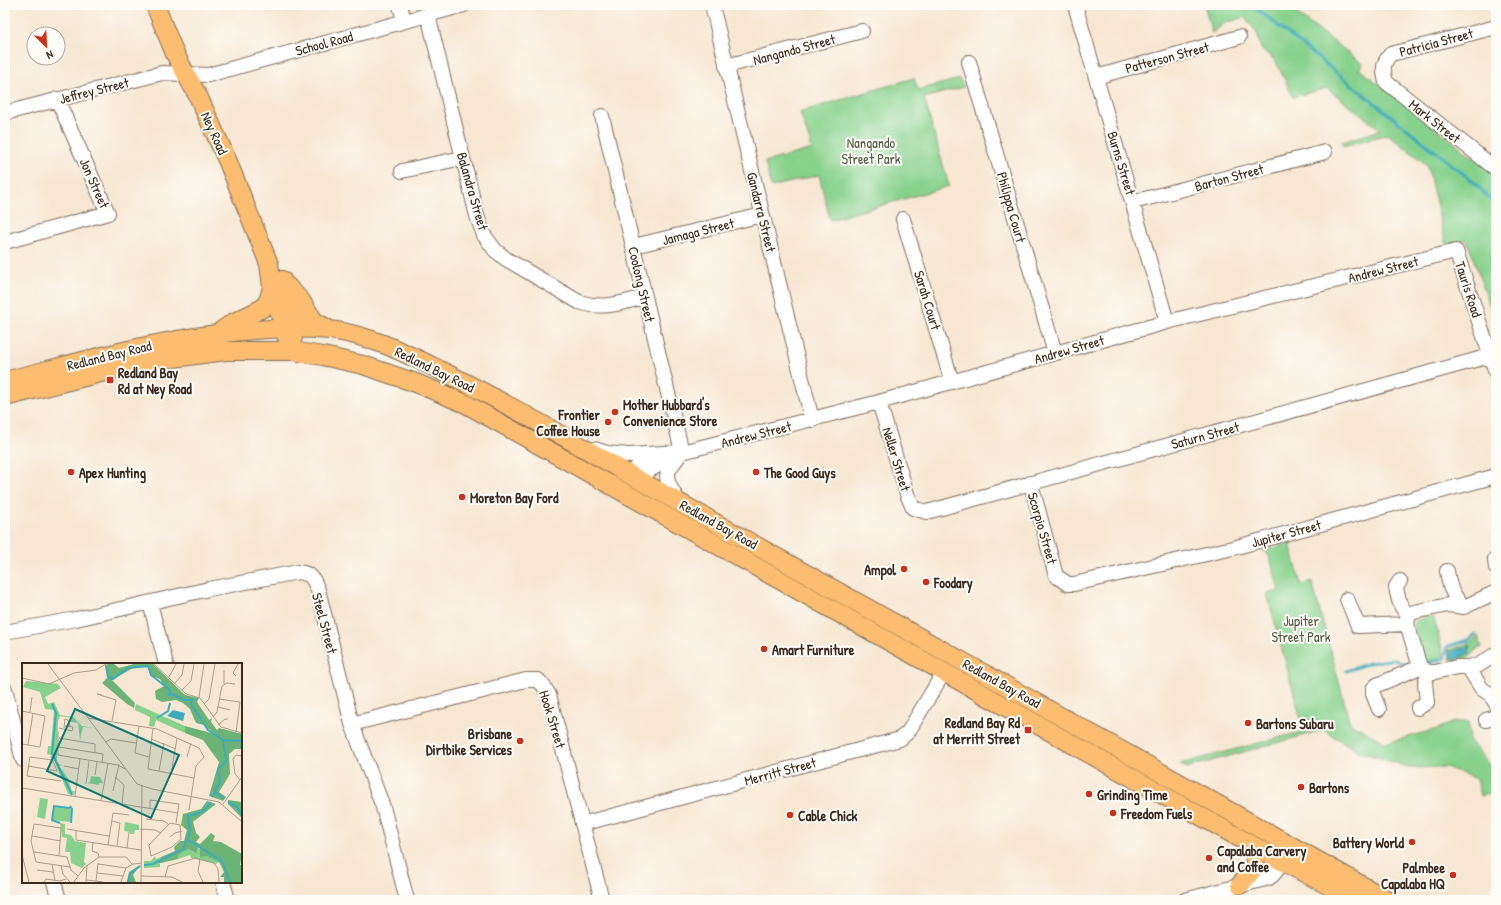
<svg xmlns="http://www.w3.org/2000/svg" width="1501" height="905" font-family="'Patrick Hand',sans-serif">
	<rect width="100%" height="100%" fill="#fdfcf7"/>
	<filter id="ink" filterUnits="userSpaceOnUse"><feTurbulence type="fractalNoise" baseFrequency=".025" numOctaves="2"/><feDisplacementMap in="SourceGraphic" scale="8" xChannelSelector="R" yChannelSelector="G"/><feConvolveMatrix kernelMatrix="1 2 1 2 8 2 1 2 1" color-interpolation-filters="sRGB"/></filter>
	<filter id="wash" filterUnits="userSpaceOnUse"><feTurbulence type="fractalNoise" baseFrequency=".012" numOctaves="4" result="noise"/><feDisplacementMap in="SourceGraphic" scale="16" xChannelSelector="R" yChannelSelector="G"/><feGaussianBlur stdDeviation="0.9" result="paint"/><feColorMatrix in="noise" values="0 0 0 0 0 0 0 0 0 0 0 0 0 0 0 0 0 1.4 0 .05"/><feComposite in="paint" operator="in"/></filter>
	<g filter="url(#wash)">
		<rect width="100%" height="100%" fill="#f7e7d2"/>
		<path fill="#87d18d" stroke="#617e56" d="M1204,5H1295L1297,14L1363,64L1359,69L1491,171L1496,178V324L1467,240L1446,245L1427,165L1388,134L1343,146L1342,142L1381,130L1327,88L1293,97L1275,60L1261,49L1257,33L1245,17L1225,23L1212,33Z
			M914,78L918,90L959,79L964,87L924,98L949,186L830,220L819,175L771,187L765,162L812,149L800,112Z
			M1294,542L1291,547L1301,585L1312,582L1350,723L1386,743L1441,728V727L1455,722H1468L1470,736L1468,738L1496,774V792L1480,796L1476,779L1446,767L1411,768L1358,751L1323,730L1186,768L1180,764L1304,731L1267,594L1279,591L1270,557L1263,551Z
			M1430,616L1434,618L1443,654L1442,657L1426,662L1423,660L1413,624L1415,621Z
			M1478,636L1482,647L1475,650C1471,658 1462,660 1453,662L1451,661L1448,650L1467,644Z"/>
		<path fill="#3dabbb" stroke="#3c6a6c" d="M1469,645L1470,653L1454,660L1452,659L1449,651L1466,648Z"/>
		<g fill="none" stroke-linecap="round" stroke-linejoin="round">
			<path stroke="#3dabbb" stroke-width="3" d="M1252,5L1476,184L1496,206
				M1425,664L1444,659L1447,647L1449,646L1468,640L1475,634
				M1346,671L1369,663L1395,659L1402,663H1411"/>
		</g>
	</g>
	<g filter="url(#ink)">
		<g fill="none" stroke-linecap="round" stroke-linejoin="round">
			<g stroke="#7d6c5d" stroke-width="16">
				<path id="minor" d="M400,5L404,21
					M712,5L812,420
					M1075,5L1167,322
					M428,15L477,216L484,235L495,250L506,259L579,302C604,310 621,303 645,297
					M1496,27L1391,54C1382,63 1383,70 1386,82L1496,169
					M969,62L1055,353
					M726,66L862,31
					M1096,77L1239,37
					M5,113L162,73L208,75L464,5
					M602,116L682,452
					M402,171L462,158
					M1133,202L1325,152
					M903,219L952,382
					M5,242L108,213L57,99
					M634,246L762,215
					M879,402L907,494L913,508L927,512L1490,356
					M594,449L607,453L628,455L682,452L879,402L1167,322L1456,251L1496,373
					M630,475L640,464L657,456
					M640,480L650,470L677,455
					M1030,483L1033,491L1056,576L1068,584H1074L1233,548L1496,476
					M678,500C662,475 664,475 682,452
					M1496,558L1495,559L1496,568
					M1447,571C1450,589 1451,593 1464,607
					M1400,581L1396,587C1398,598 1400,609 1409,615
					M1496,592L1464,607L1448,605L1414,612L1409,615L1407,624L1420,667L1428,672H1435L1457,667H1468L1479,665L1496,654
					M1347,599L1358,626L1407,624
					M150,603L166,664
					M5,632L76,619L209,589L298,572C312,574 313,578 318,590L352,724L383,807L407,900
					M1468,667L1482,689L1490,694L1496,704
					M5,689L23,760
					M1418,708L1427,702L1425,683L1428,672
					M1379,709L1373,694V689L1377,685L1420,667
					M1486,720L1496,717
					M352,724L526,680H538L543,685L549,695L602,900
					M582,824L900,739L908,732L944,672
					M54,882L59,900
					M223,882L228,900
					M1185,900L1269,878L1273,875L1289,855"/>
			</g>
			<g stroke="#7d6c5d" stroke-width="20">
				<path id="major" d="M155,5L175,54L199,98L228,162L269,264L272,287L287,338
					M282,280C288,299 297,318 293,338
					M287,286L301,301L314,321L330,330
					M221,331L234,322L263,308L269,299L272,287
					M5,381C84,361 162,338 243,331C273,328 301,327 330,330C371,335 409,355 446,373C508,404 569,439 630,475L1388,900
					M5,397L144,362L225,351H292L323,356L363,365L416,383L466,404L1270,855L1356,900
					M1240,885C1254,869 1260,864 1250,844"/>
			</g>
			<use href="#minor" stroke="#fff" stroke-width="14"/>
			<use href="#major" stroke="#fcbd6f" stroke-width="18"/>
		</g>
	</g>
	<g fill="#c8321e" stroke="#fdfcf7" stroke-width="1.5">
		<rect x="106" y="376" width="8" height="8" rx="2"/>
		<circle cx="615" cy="412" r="4"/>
		<circle cx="608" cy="422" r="4"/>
		<circle cx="71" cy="472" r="4"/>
		<circle cx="756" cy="472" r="4"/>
		<circle cx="462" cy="497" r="4"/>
		<circle cx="904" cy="569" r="4"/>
		<circle cx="926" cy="582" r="4"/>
		<circle cx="764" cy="649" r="4"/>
		<circle cx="1248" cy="723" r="4"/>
		<rect x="1024" y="726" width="8" height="8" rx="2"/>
		<circle cx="520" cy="741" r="4"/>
		<circle cx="1301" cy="787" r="4"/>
		<circle cx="1089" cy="794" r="4"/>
		<circle cx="1113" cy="813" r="4"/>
		<circle cx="790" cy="815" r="4"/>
		<circle cx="1412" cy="842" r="4"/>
		<circle cx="1209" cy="858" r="4"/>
		<circle cx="1453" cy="875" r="4"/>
	</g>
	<g text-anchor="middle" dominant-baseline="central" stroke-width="4" stroke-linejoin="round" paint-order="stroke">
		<g font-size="14" fill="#3b2a1e" stroke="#fdfcf7">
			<text transform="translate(1436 42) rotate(-15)">Patricia Street</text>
			<text transform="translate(324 43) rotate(-15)">School Road</text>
			<text transform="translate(794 49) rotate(-15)">Nangando Street</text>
			<text transform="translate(1167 57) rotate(-15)">Patterson Street</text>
			<text transform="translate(94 90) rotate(-14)">Jeffrey Street</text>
			<text transform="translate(1435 121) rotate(38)">Mark Street</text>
			<text transform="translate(215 133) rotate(66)">Ney Road</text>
			<text transform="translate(1122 163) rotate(73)">Burns Street</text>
			<text transform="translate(1229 177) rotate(-15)">Barton Street</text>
			<text transform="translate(95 183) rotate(66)">Jon Street</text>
			<text transform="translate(473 191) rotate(74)">Balandra Street</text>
			<text transform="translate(1012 207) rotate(74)">Philippa Court</text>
			<text transform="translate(762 212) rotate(76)">Gandarra Street</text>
			<text transform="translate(698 231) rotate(-14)">Jamaga Street</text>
			<text transform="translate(1383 269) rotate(-14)">Andrew Street</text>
			<text transform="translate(642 284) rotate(77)">Coolong Street</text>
			<text transform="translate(1469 289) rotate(72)">Tauris Road</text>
			<text transform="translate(928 300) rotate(73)">Sarah Court</text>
			<text transform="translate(1069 349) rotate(-16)">Andrew Street</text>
			<text transform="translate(109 355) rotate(-14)">Redland Bay Road</text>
			<text transform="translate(435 369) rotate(26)">Redland Bay Road</text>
			<text transform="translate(756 434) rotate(-14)">Andrew Street</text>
			<text transform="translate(1205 435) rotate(-15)">Saturn Street</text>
			<text transform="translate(897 459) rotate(73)">Neller Street</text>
			<text transform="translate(719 524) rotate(29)">Redland Bay Road</text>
			<text transform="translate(1043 528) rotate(74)">Scorpio Street</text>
			<text transform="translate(1286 533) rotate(-15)">Jupiter Street</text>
			<text transform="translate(325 623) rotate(75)">Steel Street</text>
			<text transform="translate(1002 683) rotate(29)">Redland Bay Road</text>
			<text transform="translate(553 719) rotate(73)">Hook Street</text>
			<text transform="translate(780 771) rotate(-15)">Merritt Street</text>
		</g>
		<g font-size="14" fill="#525c3f" stroke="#fdfcf7">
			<text x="871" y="142">Nangando<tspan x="871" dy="16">Street Park</tspan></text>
			<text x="1301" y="620">Jupiter<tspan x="1301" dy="16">Street Park</tspan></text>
		</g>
		<g font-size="14" font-weight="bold" fill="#3b2a1e" stroke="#fdfcf7" text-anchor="start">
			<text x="118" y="372">Redland Bay<tspan x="118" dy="16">Rd at Ney Road</tspan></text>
			<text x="623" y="404">Mother Hubbard's<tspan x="623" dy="16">Convenience Store</tspan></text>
			<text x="600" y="414" text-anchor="end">Frontier<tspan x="600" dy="16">Coffee House</tspan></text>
			<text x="79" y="472">Apex Hunting</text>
			<text x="764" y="472">The Good Guys</text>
			<text x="470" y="497">Moreton Bay Ford</text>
			<text x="896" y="569" text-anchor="end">Ampol</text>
			<text x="934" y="582">Foodary</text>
			<text x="772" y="649">Amart Furniture</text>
			<text x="1020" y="722" text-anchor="end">Redland Bay Rd<tspan x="1020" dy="16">at Merritt Street</tspan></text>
			<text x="1256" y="723">Bartons Subaru</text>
			<text x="512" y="733" text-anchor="end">Brisbane<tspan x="512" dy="16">Dirtbike Services</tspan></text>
			<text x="1309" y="787">Bartons</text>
			<text x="1097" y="794">Grinding Time</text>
			<text x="1121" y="813">Freedom Fuels</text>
			<text x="798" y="815">Cable Chick</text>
			<text x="1404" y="842" text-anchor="end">Battery World</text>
			<text x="1217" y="850">Capalaba Carvery<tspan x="1217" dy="16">and Coffee</tspan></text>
			<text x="1445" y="867" text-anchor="end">Palmbee<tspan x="1445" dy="16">Capalaba HQ</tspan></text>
		</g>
	</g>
	<g transform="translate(22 663)">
		<rect width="220" height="220" fill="#f7e7d2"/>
		<path d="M4,18L36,21L39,25L23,34L26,41L32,39L38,52L51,54L60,63L71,65L61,64L58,77L56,60L49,59V55L38,53L36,58L35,99L40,103H37L46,115L50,128H53L52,132L46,131L30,92L25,91L26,83H29L32,47L23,46L18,29L1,24ZM114,41L163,63V70L134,57L132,64L127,63L128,54L113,47ZM69,113L78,114L81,120H77V122L65,120L68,119ZM18,135L26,136L23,156L15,154ZM32,143L50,146L48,159L30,157ZM103,159L117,162V167H113L112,171H117H108V169L102,168ZM38,160L43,161V171L49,172L53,178L64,180L62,199L64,201L60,205L49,200L48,189H43L45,175L40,174ZM171,182L180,187L197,199L194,201L169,195L168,192L156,196V192ZM133,193L134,196L139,194L135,200L138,201V204L122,205V198H129Z" fill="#87d18d"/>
		<path d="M86,1H92L97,5L112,1H131L163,32L177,35L175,39L187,57L190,55L189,59L195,67L197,65L220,71V86H213L207,91L208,111L197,129L204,134L201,138L187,133L197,99L181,77L163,70V63L193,71L182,62L174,60L168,46L161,40L154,37L140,39L134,36L133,28L142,23L138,16L130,13L127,4L111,5L90,17L113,40L112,45L105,41L80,20L86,14L83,2ZM206,137L220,139V155L206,141ZM185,138L194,141L171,159L174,170L178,174L174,179L178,181L189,170L193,173L191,178L199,179L220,191L218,202H220V219H202V214H198L202,209L197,199L185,193L178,194V184L175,185V190L166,186L156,192V196L135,201L139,194L153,188L152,184L158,178H162L165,167L159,162L161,151L179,146ZM118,202L111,212L114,219H105L107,209Z" fill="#6db378"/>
		<path d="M151,47L163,50L161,58L145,53Z" fill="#3dabbb"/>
		<path fill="none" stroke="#3dabbb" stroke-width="2" d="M84,3L86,14L91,16L106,5L126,3L129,12L148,27L147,32L150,31L162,37H170L169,41L186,67L201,77L203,90L204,98L196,106L198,119L190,134M30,41L34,50L30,90L50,132M135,55L146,48L148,40M201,77L220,78M192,128L202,136M206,139L214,143L220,152M48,143L50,146L49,160M38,160L30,157L32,143L48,145M166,177L200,198L208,219M122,202L131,201L161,186L168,168L166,153L180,149L189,139M106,219L108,211L118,203"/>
		<path fill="none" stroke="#ac9b8a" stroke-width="1" d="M26,1L115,121L130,126L197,139L220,159M132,1L164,31L178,35L199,64L220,70M214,13L211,10L216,1M147,14L154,1M0,15L27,21L52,10L74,7L84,1M153,20L160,12L162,1M202,21V7M160,27L169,18L172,1M80,32L75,31L94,37L90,58M177,34L182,1M197,36L218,39L214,69M182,41L187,36L193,1M196,44L208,47M0,48L23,53L18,84L0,81M8,49L10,34M191,54L195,49L200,23L205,20L213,21M66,55L135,66L177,85L182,94L174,103L167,147M196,62L203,56H206M117,63L113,90L127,94M37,65L50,68L51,64L43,63M42,65L43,56L46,57L48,63M131,65L126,106L172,115M36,68V92L96,102L103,106M37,75L73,81V89M129,76L154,86M84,79L89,76L114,80M6,82L11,50M37,84L81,91L80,100M165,94L169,80M30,97L8,94L5,113L39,118M6,103L35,108L29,93M42,103L57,106M137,108L142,80M149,111L155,75M73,112L75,99M93,114L102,122L100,141M218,117L213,111L211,96L214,92L220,93M64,121L67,98M0,125L156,150M91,128L97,101M53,133L58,96M79,137L86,101M201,141L220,114M128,146V137L157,141L154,160M124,156L142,158L147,162M90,158L98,160L95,183M148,160L158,162L159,176L150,184L129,193L127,182ZM45,166L87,173M118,166L133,167L139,170M54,168V177L119,187M10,173L39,178M148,174L153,170L160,168M71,180L70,188L76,190L77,194M86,182L91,150L107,152M105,185L107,169M12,189L45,194L49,207L56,213M0,192L7,219M37,193L39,165L12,161L9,178L14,199L48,204M178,196L176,208L181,219M30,201L33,218M76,201L104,205M39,203L41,211L48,219M15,207L31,209M75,210L101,213M119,213L150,214L160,219M143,214L146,203L174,195L192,200L196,206L197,219M65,217L81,219M74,218L76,200M22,219L24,216L38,218L44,216M52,219L62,205L77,194H104L110,201M64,219L65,202M99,219L104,205L111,201L120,200M119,219L120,122"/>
		<path fill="#0f766e" fill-opacity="0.15" stroke="#0f766e" stroke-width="2" d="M53,46L157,92L129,155L25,108Z"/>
		<rect width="220" height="220" fill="none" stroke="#3b2a1e" stroke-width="2"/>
	</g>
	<rect width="1501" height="905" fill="none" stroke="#fdfcf7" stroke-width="20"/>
	<g transform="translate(46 46) rotate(156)"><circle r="19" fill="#fdfcf7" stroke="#afa8a0"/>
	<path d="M0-3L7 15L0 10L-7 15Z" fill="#c8321e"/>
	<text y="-6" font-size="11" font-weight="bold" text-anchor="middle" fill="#3b2a1e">N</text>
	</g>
</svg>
